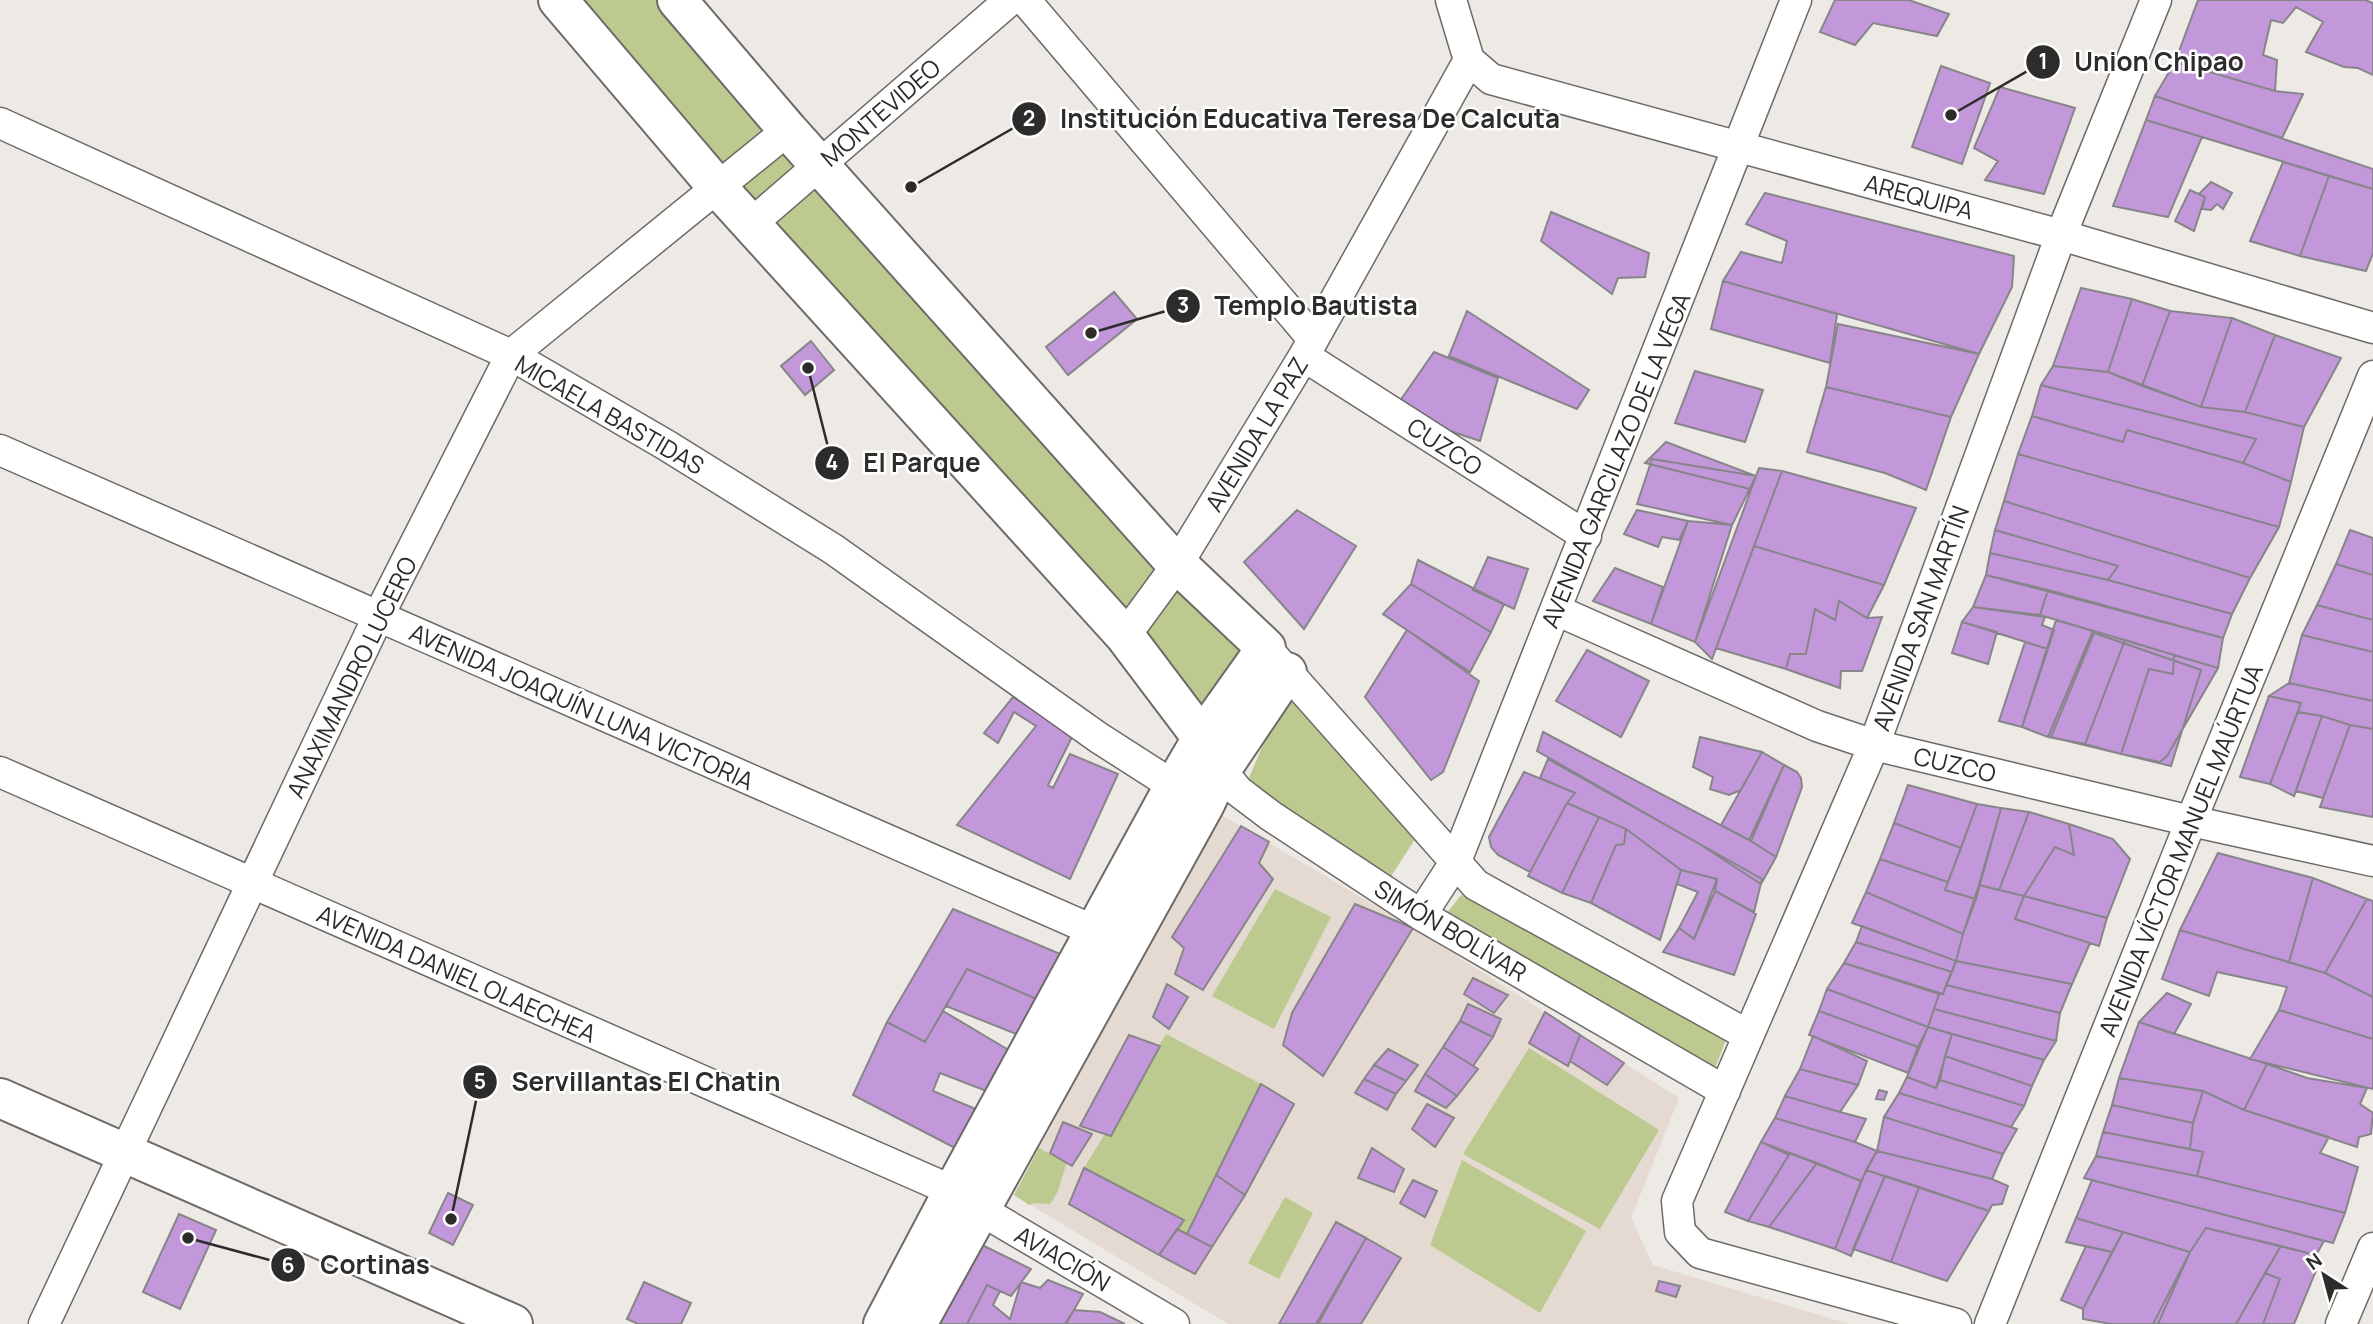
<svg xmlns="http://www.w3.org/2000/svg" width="2373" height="1324" font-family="Manrope,sans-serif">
	<rect width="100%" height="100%" fill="#ede9e4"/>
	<path fill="#e4dad1" d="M1220,814L1413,928L1679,1098L1631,1218L1653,1265L1849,1324H1228L1014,1195Z"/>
	<path fill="#bcc98f" d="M570,0H684L1266,648L1202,738Z
		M1284,695L1310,714L1419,833L1388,881L1246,785Z
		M1275,889L1331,917L1274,1029L1212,996Z
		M1461,895L1727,1037L1714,1071L1444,917Z
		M1166,1034L1261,1084L1187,1234L1177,1229L1184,1220L1084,1168Z
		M1529,1048L1659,1130L1600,1229L1463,1154Z
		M1039,1148L1067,1163C1060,1180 1062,1188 1050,1204L1034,1203L1029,1205L1014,1195Z
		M1462,1160L1586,1231L1540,1313L1430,1245Z
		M1285,1197L1313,1213L1279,1279L1248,1263Z"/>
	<path fill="#c298da" stroke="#88858a" stroke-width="2" d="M1835,0H1909L1949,14L1937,36L1873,23L1855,45L1820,32Z
		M2198,0H2365L2373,3V75L2358,68L2344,67L2306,52L2323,22L2296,7L2283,23L2271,20L2263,55L2277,60L2275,91L2175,62Z
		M2175,62L2275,91L2303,94L2282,138L2155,96Z
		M1941,66L1990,83L1962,164L1912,147Z
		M2000,87L2075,108L2044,194L1985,180L1998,161L1974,148Z
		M2155,96L2373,169V189L2146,120Z
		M2146,120L2202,137L2168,217L2113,206Z
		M2283,162L2329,176L2300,256L2250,241Z
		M2329,176L2373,189V253L2366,271L2300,256Z
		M2211,182L2232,193L2223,209L2217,204L2211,210L2202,209L2205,197L2199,194Z
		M2190,190L2205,197L2194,231L2175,221Z
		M1765,193L2014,256L2012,287L1979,354L1723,281L1741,252L1782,263L1787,241L1746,224Z
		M1551,212L1649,253L1645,277L1618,278L1612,294L1541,241Z
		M1723,281L1837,314L1830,363L1711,329Z
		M2081,288L2132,299L2108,372L2053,366Z
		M1114,292L1137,319L1068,375L1046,347Z
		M2132,299L2170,311L2142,386L2108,372Z
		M1467,311L1589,390L1577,409L1449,356Z
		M2170,311L2232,318L2201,407L2142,386Z
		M2232,318L2275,335L2245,412L2201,407Z
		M1838,324L1979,354L1951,417L1826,387Z
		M2275,335L2341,358L2304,427L2245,412Z
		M811,341L834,370L805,395L781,366Z
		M1434,352L1498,378L1480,441L1444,429L1400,401Z
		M2053,366L2108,372L2201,407L2245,412L2304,427L2291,482L2243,463L2256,439L2041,385Z
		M1695,371L1763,390L1745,442L1675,423Z
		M2041,385L2256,439L2243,463L2127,430L2123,442L2032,416Z
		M1826,387L1951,417L1926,490L1885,473L1807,452Z
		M2032,416L2123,442L2127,430L2243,463L2291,482L2279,527L2018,454Z
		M1666,442L1756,476L1750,489L1645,463Z
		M2018,454L2279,527L2250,578L2004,501Z
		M1652,459L1756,476L1732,525L1637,504Z
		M1759,468L1782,471L1712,659L1695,642Z
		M1782,471L1916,508L1884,585L1754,546Z
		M2004,501L2250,578L2232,614L2108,580L2118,566L1995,530Z
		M1297,510L1356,546L1304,629L1244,562Z
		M1637,510L1688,521L1679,540L1662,537L1658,547L1624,534Z
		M1688,521L1732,525L1695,642L1651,624Z
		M1995,530L2118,566L2108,580L1990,553Z
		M2350,530L2373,538V575L2336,564Z
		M1754,546L1884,585L1867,618L1839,601L1835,620L1815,609L1806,654H1790L1786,669L1716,648Z
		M1990,553L2108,580L2232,614L2223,638L1986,575Z
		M1488,557L1528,569L1514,609L1473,590Z
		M1418,560L1504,604L1491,632L1411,584Z
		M2336,564L2373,575V620L2317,605Z
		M1615,568L1663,587L1651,624L1593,601Z
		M1986,575L2048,590L2040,615L1973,607Z
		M1411,584L1491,632L1470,672L1383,614Z
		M2048,590L2223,638L2218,668L2040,615Z
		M1839,601L1867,618L1882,617L1862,671H1841L1840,688L1786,669L1790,654H1806L1815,609L1835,620Z
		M2317,605L2373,620V652L2302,635Z
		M1973,607L2045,617L2042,625L2054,630L2048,649L1962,622Z
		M2056,620L2093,631L2048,737L2022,727Z
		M1962,622L1997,632L1988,664L1952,653Z
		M1407,630L1479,681L1443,772L1431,780L1365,697Z
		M2093,631L2125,640L2085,744L2048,737Z
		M2094,633L2201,670L2171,766L2051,737Z
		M2302,635L2373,652V701L2289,683Z
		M2125,640L2174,655L2173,674L2149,669L2121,754L2085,744Z
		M2025,642L2048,649L2022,727L1999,721Z
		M1587,650L1649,681L1621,737L1556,701Z
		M2174,655L2218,668L2167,756L2160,762L2121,754L2149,669L2173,674Z
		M2289,683L2373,701V729L2350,725L2322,716L2298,712L2301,703L2269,696Z
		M2269,696L2301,703L2270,784L2240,777Z
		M1013,697L1073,735L1048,785L1053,788L1070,754L1118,774L1070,879L957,825L1036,726L1014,712L998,743L984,733Z
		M2298,712L2322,716L2294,796L2270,784Z
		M2322,716L2350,725L2323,798L2296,791Z
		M2350,725L2373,729V817L2320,807Z
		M1543,732L1751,841L1776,857L1761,884L1701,845L1537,751Z
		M1700,737L1762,752L1741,790L1729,795L1710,789L1713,777L1693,767Z
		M1762,752L1784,765L1749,840L1721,825Z
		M1548,759L1762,879L1754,912L1715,891L1717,879L1681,870L1626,829L1567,803L1575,793L1540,778Z
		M1784,765L1797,772L1801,778L1802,787L1776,857L1751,841Z
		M1524,772L1575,793L1567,803L1530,872L1498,855L1491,847L1489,837Z
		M1908,785L1977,804L1961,848L1894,823Z
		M1567,803L1599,817L1562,893L1528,876Z
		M1977,804L2001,808L1976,899L1945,890Z
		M2001,808L2029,812L1999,890L1979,885Z
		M2029,812L2069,824L2074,855L2055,847L2024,896L1999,890Z
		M1599,817L1626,829L1624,844L1616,845L1591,903L1562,893Z
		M1894,823L1961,848L1948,882L1880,859Z
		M2069,824L2113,839L2130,859L2107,918L2024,896L2055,847L2074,855Z
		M1241,826L1269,842L1259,863L1273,879L1203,990L1175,974L1184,948L1172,937Z
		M1626,829L1681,870L1660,940L1591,903L1616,845L1624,844Z
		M2218,853L2313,878L2289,962L2180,930Z
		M1880,859L1948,882L1945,890L1976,899L1963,934L1866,892Z
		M1681,870L1717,879L1694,939L1679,928L1698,892L1677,884Z
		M2313,878L2367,899L2325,973L2289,962Z
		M1979,885L2024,896L2015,919L2090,943L2072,984L1956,961L1963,934Z
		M1715,891L1756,914L1734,975L1663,952L1679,928L1694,939Z
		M1866,892L1963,934L1956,961L1852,923Z
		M2024,896L2107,918L2099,946L2015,919Z
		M2367,899L2373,901V997L2325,973Z
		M1355,904L1413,928L1323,1076L1283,1045L1292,1013Z
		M953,909L1065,956L1039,1000L967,969L925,1042L887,1022Z
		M1862,926L1956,961L1952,972L1856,942Z
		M2180,930L2325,973L2373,997V1039L2279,1010L2287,987L2217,972L2209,996L2162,979Z
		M1856,942L1952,972L1943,994L1844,963Z
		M1956,961L2072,984L2060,1013L1946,985Z
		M1844,963L1939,994L1928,1027L1827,989Z
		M967,969L1039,1000L1024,1037L946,1006Z
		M1473,978L1508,995L1494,1013L1464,994Z
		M1167,984L1188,997L1169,1029L1153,1017Z
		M1946,985L2060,1013L2056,1041L1934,1009L1939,994H1943Z
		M1827,989L1928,1027L1918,1047L1819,1011Z
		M2167,993L2191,1004L2174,1034L2139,1022Z
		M1468,1004L1501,1019L1493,1037L1460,1021Z
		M1934,1009L2056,1041L2044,1060L1928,1027Z
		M2279,1010L2373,1039V1089L2250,1059Z
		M943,1011L1012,1052L989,1092L940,1073L933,1091L978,1110L961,1151L853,1095L887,1022L925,1042Z
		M1819,1011L1918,1047L1908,1073L1809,1035Z
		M1545,1012L1580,1035L1568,1066L1529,1043Z
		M1460,1021L1493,1037L1473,1066L1443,1047Z
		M2139,1022L2267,1064L2244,1110L2203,1091L2119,1078Z
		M1928,1027L1952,1034L1936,1088L1907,1077Z
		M1952,1034L2044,1060L2032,1086L1945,1056Z
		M1129,1035L1160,1046L1111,1136L1080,1126Z
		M1580,1035L1624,1063L1607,1085L1570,1061Z
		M1813,1036L1867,1061L1858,1085L1800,1069Z
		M1443,1047L1478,1069L1457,1096L1425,1074Z
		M1388,1049L1418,1065L1406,1081L1374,1065Z
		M1945,1056L2032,1086L2024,1106L1940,1080Z
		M2267,1064L2307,1078L2367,1088L2360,1104L2373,1113L2371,1134L2359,1137L2357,1147L2244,1110Z
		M1374,1065L1406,1081L1396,1094L1364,1079Z
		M1800,1069L1858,1085L1840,1112L1785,1096Z
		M1425,1074L1457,1096L1446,1108L1415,1091Z
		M1907,1077L1936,1088L1940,1080L2024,1106L2011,1127L1899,1093Z
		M2119,1078L2203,1091L2193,1123L2112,1105Z
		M1364,1079L1396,1094L1387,1110L1355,1093Z
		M1261,1084L1294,1104L1245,1195L1216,1175Z
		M1879,1090L1887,1092L1884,1100L1876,1099Z
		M2203,1091L2244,1110L2329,1137L2320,1153L2358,1167L2345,1213L2197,1176L2203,1152L2190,1149L2193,1123Z
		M1899,1093L2011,1127L2017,1129L2003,1154L1884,1117Z
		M1785,1096L1840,1112L1866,1119L1855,1142L1775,1118Z
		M1427,1104L1454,1118L1435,1147L1412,1129Z
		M2112,1105L2193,1123L2190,1149L2103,1132Z
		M1884,1117L2003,1154L1992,1179L1877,1151Z
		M1775,1118L1855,1142L1877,1151L1861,1181L1761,1142Z
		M1063,1122L1092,1134L1072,1166L1050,1153Z
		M2103,1132L2203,1152L2197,1176L2096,1156Z
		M1761,1142L1789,1155L1748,1221L1725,1212Z
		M1372,1148L1404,1169L1394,1192L1358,1178Z
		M1877,1151L1992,1179L2008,1186L2002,1204L1992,1205L1989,1211L1866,1170Z
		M1790,1153L1817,1163L1769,1227L1748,1221Z
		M2096,1156L2197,1176L2345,1213L2333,1243L2084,1178Z
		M1817,1163L1861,1181L1835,1249L1769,1227Z
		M1084,1168L1184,1220L1159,1255L1069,1204Z
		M1866,1170L1885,1176L1851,1256L1835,1249Z
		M1216,1175L1245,1195L1212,1247L1187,1234Z
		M1885,1176L1919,1187L1891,1262L1853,1249Z
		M1413,1180L1437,1191L1425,1217L1400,1203Z
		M2092,1180L2324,1241L2316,1255L2206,1228L2190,1252L2076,1218Z
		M1919,1187L1989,1211L1947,1281L1891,1262Z
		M448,1193L473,1205L453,1245L429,1233Z
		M179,1214L216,1230L180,1309L143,1292Z
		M2076,1218L2123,1232L2112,1252L2066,1242Z
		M1336,1222L1366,1238L1316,1324H1279Z
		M2206,1228L2281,1246L2236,1324H2153L2190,1252Z
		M1177,1229L1212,1247L1195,1274L1159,1255Z
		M2123,1232L2190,1252L2158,1324H2111L2083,1319V1309Z
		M1366,1238L1401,1258L1361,1324H1318Z
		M980,1244L1031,1269L1011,1296L987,1285L967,1324H938Z
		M2086,1246L2112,1252L2083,1309L2061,1300Z
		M2281,1246L2316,1255L2320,1261L2294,1324H2263L2280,1279L2265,1273Z
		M2265,1273L2280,1279L2263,1324H2236Z
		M1048,1280L1083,1294L1066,1324H967L987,1285L1000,1291L993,1305L1010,1319L1021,1282L1040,1288Z
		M1659,1281L1680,1286L1676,1297L1656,1291Z
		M644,1282L691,1303L681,1324H638L627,1319Z
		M1074,1310L1100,1312L1125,1324H1065Z"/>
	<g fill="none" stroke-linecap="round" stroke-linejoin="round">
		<g stroke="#6e6a67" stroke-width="33">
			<path id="street" d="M1025,0L1313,339
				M1469,60L1491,79L2061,235L2373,328
				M0,123L511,355L666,445L833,549L1099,738L1174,786
				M751,224L1010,0
				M1304,356L1586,536
				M0,450L1113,939
				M1556,610L1817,726L1874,745L2191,821L2373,861
				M1125,636L1177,565L1304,356L1469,60L1451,0
				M1274,657L1476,885L1748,1035
				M1211,753L1221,770L1238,791L1271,816L1421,915L1725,1091
				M0,772L953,1191L979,1209L1174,1324
				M1421,915L1456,861L1796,0
				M44,1324L378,617L511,355L788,130
				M1956,1324L1700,1253L1680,1232L1677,1201L1874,745L2061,235L2156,0
				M1990,1324L2191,821L2373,376
				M2341,1324L2373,1248"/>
		</g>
		<g stroke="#6e6a67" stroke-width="42">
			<path id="secondary" d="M558,0L718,188L1125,636L1202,738
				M677,0L788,130L1170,557L1266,648L1202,738L1174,786L953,1191L883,1324
				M917,1324L1205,804L1221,770L1287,672"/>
		</g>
		<g stroke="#6e6a67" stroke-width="42">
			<path id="primary" d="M0,1098L513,1324"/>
		</g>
		<use href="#street" stroke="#fff" stroke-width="30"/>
		<use href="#secondary" stroke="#fff" stroke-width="38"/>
		<use href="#primary" stroke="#fff" stroke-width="38"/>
	</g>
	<g text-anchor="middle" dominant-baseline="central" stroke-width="5" stroke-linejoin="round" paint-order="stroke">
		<g font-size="24" fill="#2e2c2a" stroke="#fff">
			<text transform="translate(880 112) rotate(-41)">MONTEVIDEO</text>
			<text transform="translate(1919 196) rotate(15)">AREQUIPA</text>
			<text transform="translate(610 414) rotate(30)">MICAELA BASTIDAS</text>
			<text transform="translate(1256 434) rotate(-59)">AVENIDA LA PAZ</text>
			<text transform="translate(1445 446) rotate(33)">CUZCO</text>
			<text transform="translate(1615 460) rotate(-68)">AVENIDA GARCILAZO DE LA VEGA</text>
			<text transform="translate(1920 618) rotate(-70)">AVENIDA SAN MARTÍN</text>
			<text transform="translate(351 677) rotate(-64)">ANAXIMANDRO LUCERO</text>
			<text transform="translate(582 706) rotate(24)">AVENIDA JOAQUÍN LUNA VICTORIA</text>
			<text transform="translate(1955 764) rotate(13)">CUZCO</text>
			<text transform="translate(2180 850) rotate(-68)">AVENIDA VÍCTOR MANUEL MAÚRTUA</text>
			<text transform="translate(1451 930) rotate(31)">SIMÓN BOLÍVAR</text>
			<text transform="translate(457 973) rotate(24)">AVENIDA DANIEL OLAECHEA</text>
			<text transform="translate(1063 1258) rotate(30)">AVIACIÓN</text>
		</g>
	</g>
	<path fill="none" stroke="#2e2c2a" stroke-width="2.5" d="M1951 115L2043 62M911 187L1029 119M1091 333L1183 306M808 368L832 463M451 1219L480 1082M188 1238L288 1265"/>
	<g fill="#2e2c2a" stroke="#fff" stroke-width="2.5">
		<circle cx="1951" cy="115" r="7"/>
		<circle cx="911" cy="187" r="7"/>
		<circle cx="1091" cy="333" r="7"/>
		<circle cx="808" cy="368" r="7"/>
		<circle cx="451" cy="1219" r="7"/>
		<circle cx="188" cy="1238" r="7"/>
		<circle cx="2043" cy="62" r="18"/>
		<circle cx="1029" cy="119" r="18"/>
		<circle cx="1183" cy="306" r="18"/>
		<circle cx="832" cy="463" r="18"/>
		<circle cx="480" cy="1082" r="18"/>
		<circle cx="288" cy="1265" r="18"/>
	</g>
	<g font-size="21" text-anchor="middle" font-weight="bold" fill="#fff">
		<text x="2043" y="69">1</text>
		<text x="1029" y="126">2</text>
		<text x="1183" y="313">3</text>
		<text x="832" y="470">4</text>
		<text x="480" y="1089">5</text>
		<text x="288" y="1273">6</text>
	</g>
	<g font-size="26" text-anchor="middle" font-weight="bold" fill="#2e2c2a" stroke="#fff" stroke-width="5" stroke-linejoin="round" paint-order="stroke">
		<text x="2159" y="71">Union Chipao</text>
		<text x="1310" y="128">Institución Educativa Teresa De Calcuta</text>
		<text x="1316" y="315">Templo Bautista</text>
		<text x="922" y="472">El Parque</text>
		<text x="646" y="1091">Servillantas El Chatin</text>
		<text x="375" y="1274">Cortinas</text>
	</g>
	<g transform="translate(2324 1275) rotate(324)" stroke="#ffffff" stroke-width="5" paint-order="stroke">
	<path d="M0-5L12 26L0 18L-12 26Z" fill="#2e2c2a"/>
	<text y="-10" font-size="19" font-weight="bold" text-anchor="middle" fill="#2e2c2a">N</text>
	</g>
</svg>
